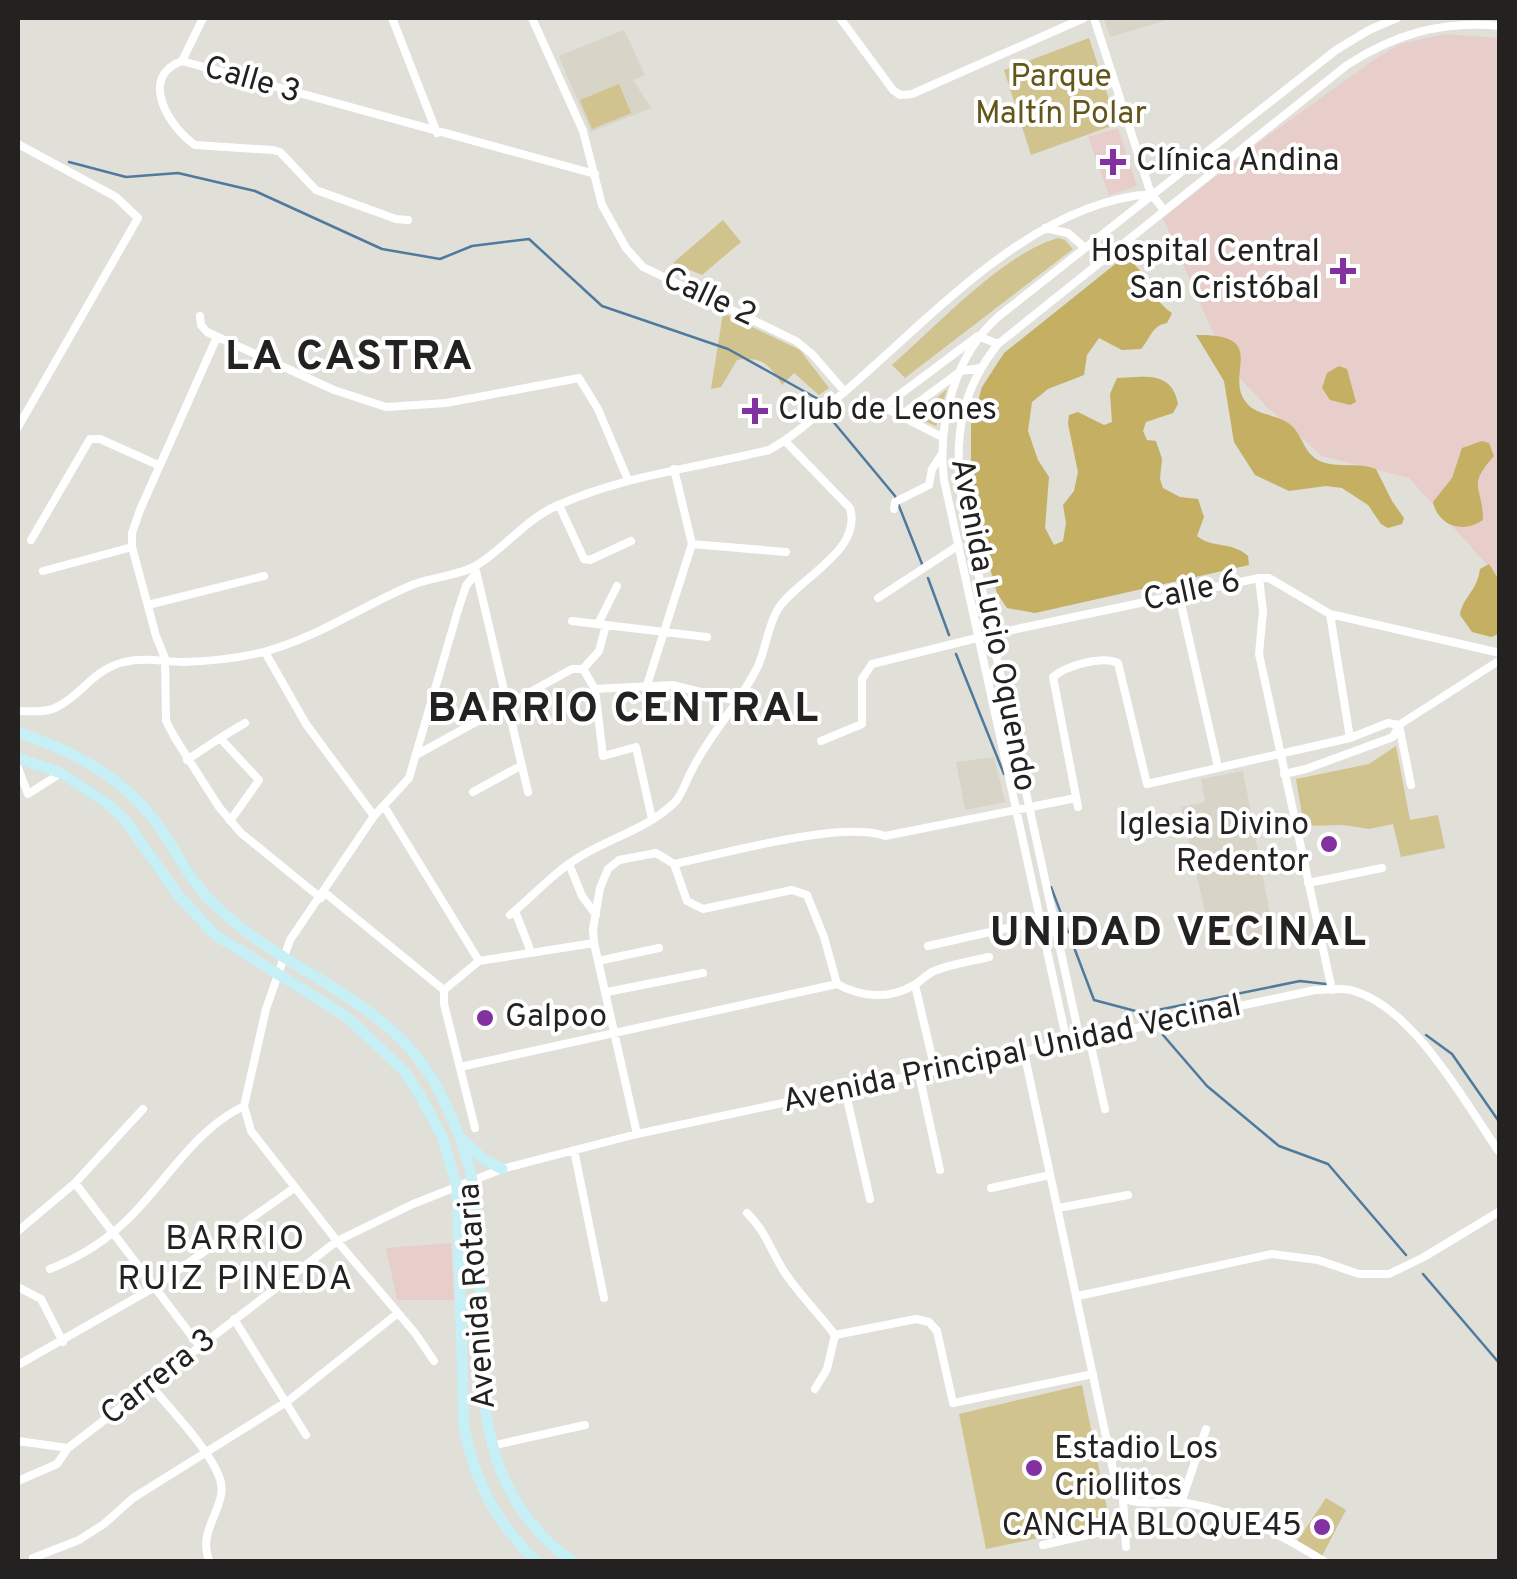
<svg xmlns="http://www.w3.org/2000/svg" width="1517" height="1579" font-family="Overpass,sans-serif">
	<rect width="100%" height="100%" fill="#e0dfd8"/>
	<path fill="#d8d4c7" d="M1104,18H1170V19L1110,37Z
		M624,30L645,75L633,80L651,108L591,132L559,56Z
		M994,757L1005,802L965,810L956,762Z
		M1243,771L1274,936L1212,942L1181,807L1205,802L1201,779Z"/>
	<path fill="#e8cecb" d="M1445,34L1499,38V578L1409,478L1322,456L1267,407L1233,371L1209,324L1163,218L1265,138L1378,57L1400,44Z
		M1118,128L1137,186L1109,195L1088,137Z
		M451,1243L454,1300H397L386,1248Z"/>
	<path fill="#d1c38e" d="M1089,38L1117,124L1031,155L1004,70Z
		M619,84L631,113L592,129L580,100Z
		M723,220L741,242L702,275L673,263Z
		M1058,238L1065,240L1073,249L905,378L892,365C936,327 1002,254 1058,238Z
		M723,313L800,350L829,388L819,395L794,373L782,385C769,364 762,356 737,360L721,387L711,389Z
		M947,389L936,426L915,417Z
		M1396,746L1410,820L1438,815L1445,848L1401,857L1393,824L1369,829L1343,825L1304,826L1296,779L1369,764Z
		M1082,1385L1110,1523L986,1549L959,1414Z
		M1326,1498L1346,1510L1322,1556L1296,1543Z"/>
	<path fill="#c4af63" d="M1124,257C1149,270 1149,299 1172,313L1167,323C1151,326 1151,338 1141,349L1122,350L1099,338L1087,355L1084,375L1048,389L1032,402L1028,431L1038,460L1049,477L1045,528L1054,545L1063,541L1066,523L1063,505L1074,491L1078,472L1068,424L1069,415L1078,412L1104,425L1112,422L1110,394L1117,378C1144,377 1172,370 1178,404L1173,413L1146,422L1143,431L1147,440L1156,441L1162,459L1160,479L1163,488L1180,497L1198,499L1204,517L1197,536C1213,549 1232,541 1248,556L1249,565L1035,613L1007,608L997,593L984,547L971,474V425L982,387L1004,353Z
		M1196,335C1270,334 1225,372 1245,401C1256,417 1278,413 1292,426C1304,438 1304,455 1322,462C1339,468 1359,462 1376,469L1392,501L1404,518L1402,524L1388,528L1381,524L1368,505L1342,488L1326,486L1289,491L1255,475L1234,442L1224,381Z
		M1339,366L1347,369L1356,402L1350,405L1330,400L1322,388L1327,373Z
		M1482,441L1489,443L1494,456C1466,487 1483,486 1483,520C1463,534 1438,526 1433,502L1452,478L1462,448Z
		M1489,564L1499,580V634L1491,637L1472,632L1460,615C1463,596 1477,592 1480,569Z"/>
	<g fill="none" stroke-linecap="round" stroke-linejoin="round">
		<path stroke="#4f7a9d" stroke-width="2.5" d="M69,162L126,177L178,173L255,191L382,249L440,259L472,246L529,239L602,306L728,349L818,399
			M831,419L895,496L922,564
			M928,578L949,635
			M956,654L1004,774
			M1051,887L1068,932
			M1072,942L1094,1000L1143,1013L1300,981L1326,984
			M1163,1035L1207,1086L1279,1146L1328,1164L1406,1255
			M1426,1035L1452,1054L1500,1123
			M1423,1274L1500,1364"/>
		<path stroke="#fff" stroke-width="8" d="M392,18L437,133
			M532,18L583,131L602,205L626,248L643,267L796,341L812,354L845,392
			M840,18L893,90L900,95L912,94L1084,18
			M1094,18L1151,194L1164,210
			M182,61L203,18
			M18,144L116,197L138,218L18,427
			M408,220L396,219L316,190L280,152L273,150L195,145C169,127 138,77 182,61L595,174
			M1045,228L1068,233L1085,248
			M200,316L201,325L207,332L334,390L386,407L446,403L579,378L598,409L628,480
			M217,337L140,510L132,533V547L156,636L165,658L166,721L175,738L219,807L241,833L321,898
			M900,416L961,371L980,368
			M942,437L883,407L978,336L998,344
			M559,505L584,559L590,560L631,541
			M894,509L895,502L929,485L932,469L942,454
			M31,540L90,439H100L158,465
			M692,544L786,552
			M43,571L132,547
			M476,571L528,792
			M1259,578L1263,611L1259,654L1332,990
			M1179,595L1218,767
			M878,598L959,545
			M148,605L264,576
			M1330,614L1350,738
			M572,621L707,637
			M599,622L617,586
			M265,652L306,724L374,816
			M583,669L599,651L606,625
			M647,685L692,544L674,469
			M595,689L603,756L636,747L652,819
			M18,711C29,711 44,713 55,708C83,695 90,671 124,662C146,657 163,662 184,662C210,661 242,658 267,651C320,636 362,606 412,585C432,577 459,576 477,565C505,548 525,520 556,506C624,475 697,468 769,450C791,438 810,421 830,404C922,329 1026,203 1151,194
			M1399,725L1411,785
			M220,738L245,723
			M821,741L862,724V679L872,664L993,634L1259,578H1269L1330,614L1500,653
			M418,754L572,669H583L595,689L672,685L737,701
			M187,760L220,738L259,780L230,821
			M18,768L28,794L61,773
			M1284,774L1306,769L1393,737L1399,725L1500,660
			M473,792L522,765
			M384,806L479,961
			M1078,807L1053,677C1066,666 1102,655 1118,663L1147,784L1350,738L1388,723L1399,725
			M569,864L582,896L596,915
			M674,864L687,901L703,909L792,890L807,895L824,937L837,984
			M1308,883L1382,868
			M324,892L444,990
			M515,911L531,952
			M510,915C534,895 554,872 581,856C611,838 648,828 674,803C682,796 686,780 692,770C710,733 740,704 758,666C766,648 768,625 778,609C798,578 863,551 850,508L785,441
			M928,946L1038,921
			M598,961L659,948
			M837,984C861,997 889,1000 914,985C922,981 925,975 934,971C951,964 971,961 989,957
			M915,985L935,1070
			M444,990L479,961L594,943
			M444,990V1004L475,1128
			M607,992L703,973
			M1089,1037L1105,1109
			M1080,1040L961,494C954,436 961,390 998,344L1347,65C1395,34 1443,20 1500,26
			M1067,1042L944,480C937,423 955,354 999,316L1336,50L1369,30L1397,18
			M1024,1052L1118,1493C1131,1509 1167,1500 1186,1503C1237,1511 1282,1535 1325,1562
			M460,1067L837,984
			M919,1074L940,1170
			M845,1090L870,1199
			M637,1134L594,943L593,929L600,888L608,869L619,860L656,853L674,864C723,854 842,820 885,836L1076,798
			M574,1150L604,1298
			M75,1183L201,1348
			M991,1188L1050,1175
			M1058,1208L1128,1195
			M747,1213C766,1231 771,1252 785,1273C800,1295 819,1314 835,1335
			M18,1231L75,1183L143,1109
			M50,1269C80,1257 105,1242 128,1219C166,1182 195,1129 244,1106
			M18,1287L41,1299L63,1342
			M1078,1296L1272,1254L1318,1260L1359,1274H1389L1424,1257L1500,1211
			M234,1319L306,1435
			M434,1361L415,1333L337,1241L251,1131L244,1106L266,1009L290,940L374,816L409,778L458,610L466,586L476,573
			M18,1365L153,1288L294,1188
			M150,1384C170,1410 210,1449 220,1479C229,1507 195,1530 210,1562
			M815,1389L827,1369L835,1335L916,1319L929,1322L937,1331L953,1403L1093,1374
			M18,1441L68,1448
			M491,1446L585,1425
			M18,1481L57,1464L68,1448L337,1241L413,1204L502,1169L637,1134L1315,990C1327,990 1343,987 1354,991C1415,1009 1465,1103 1500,1153
			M1123,1499L1126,1547
			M1181,1503L1206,1429
			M1043,1545L1123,1527
			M33,1558L79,1540L104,1524L133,1498L288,1401L398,1313"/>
		<path stroke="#c6eff6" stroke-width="11" d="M18,732C74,752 125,777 160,828C177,853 190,881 212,902C281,973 389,996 438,1089C452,1118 467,1149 472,1181C496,1314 443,1470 573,1562
			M18,758L61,773L108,804L126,821L178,895L214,934L347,1017L404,1071L421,1097L442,1136L457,1187L464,1427C474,1481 497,1524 537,1562
			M462,1139L482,1158L502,1169"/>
	</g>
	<g fill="#8331a0" stroke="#fff" stroke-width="4">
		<path d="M1108 147h10v10h10v10h-10v10h-10v-10h-10v-10h10z"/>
		<path d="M1338 256h10v10h10v10h-10v10h-10v-10h-10v-10h10z"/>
		<path d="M750 396h10v10h10v10h-10v10h-10v-10h-10v-10h10z"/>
		<circle cx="1329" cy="844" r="10"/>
		<circle cx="485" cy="1018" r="10"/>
		<circle cx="1034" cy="1468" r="10"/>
		<circle cx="1322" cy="1527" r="10"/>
	</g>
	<g text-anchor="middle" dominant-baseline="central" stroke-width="8" stroke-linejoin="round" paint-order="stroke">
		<g font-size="32" fill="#64551b" stroke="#fff">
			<text x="1061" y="78">Parque<tspan x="1061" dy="37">Maltín Polar</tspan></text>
		</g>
		<g font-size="32" fill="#232220" stroke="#fff">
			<text transform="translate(252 81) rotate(16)">Calle 3</text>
			<text transform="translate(709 298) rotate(25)">Calle 2</text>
			<text transform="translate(1192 592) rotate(-12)">Calle 6</text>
			<text transform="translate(992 625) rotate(79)">Avenida Lucio Oquendo</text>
			<text transform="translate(1012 1055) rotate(-12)">Avenida Principal Unidad Vecinal</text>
			<text transform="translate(478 1296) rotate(-94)">Avenida Rotaria</text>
			<text transform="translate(159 1378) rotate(-38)">Carrera 3</text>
		</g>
		<g font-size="32" fill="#232220" stroke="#fff" text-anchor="start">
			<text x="1136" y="162">Clínica Andina</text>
			<text x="1320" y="253" text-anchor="end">Hospital Central<tspan x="1320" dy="37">San Cristóbal</tspan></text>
			<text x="778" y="411">Club de Leones</text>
			<text x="1309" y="826" text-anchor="end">Iglesia Divino<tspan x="1309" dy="37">Redentor</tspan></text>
			<text x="505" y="1018">Galpoo</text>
			<text x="1054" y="1450">Estadio Los<tspan x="1054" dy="37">Criollitos</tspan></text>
			<text x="1302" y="1527" text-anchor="end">CANCHA BLOQUE45</text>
		</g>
		<g font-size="35" letter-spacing="2.5" fill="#232220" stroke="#fff">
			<text x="236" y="1240">BARRIO<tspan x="236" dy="40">RUIZ PINEDA</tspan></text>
		</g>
		<g font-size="42" font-weight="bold" letter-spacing="2.5" fill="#232220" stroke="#fff">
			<text x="350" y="358">LA CASTRA</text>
			<text x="624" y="710">BARRIO CENTRAL</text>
			<text x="1179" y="934">UNIDAD VECINAL</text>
		</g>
	</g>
	<rect width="1517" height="1579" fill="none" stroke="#232220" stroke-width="40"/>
</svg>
